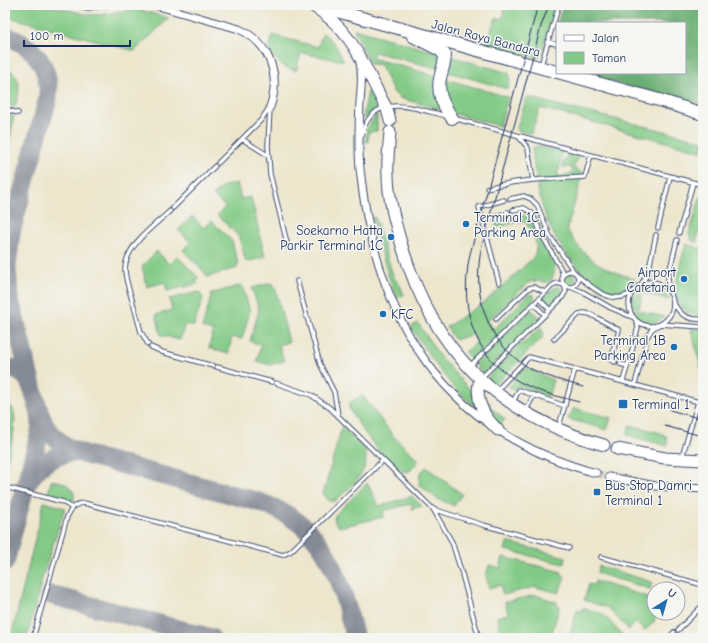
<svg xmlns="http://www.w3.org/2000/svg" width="708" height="643" font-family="'Comic Neue',sans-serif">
	<rect width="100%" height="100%" fill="#f6f6f2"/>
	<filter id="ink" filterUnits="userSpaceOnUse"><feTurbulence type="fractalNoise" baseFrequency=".025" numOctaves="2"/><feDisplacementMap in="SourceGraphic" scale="8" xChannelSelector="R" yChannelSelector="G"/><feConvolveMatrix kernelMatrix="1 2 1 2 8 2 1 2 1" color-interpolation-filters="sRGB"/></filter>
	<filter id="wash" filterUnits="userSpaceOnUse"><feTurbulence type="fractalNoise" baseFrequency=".012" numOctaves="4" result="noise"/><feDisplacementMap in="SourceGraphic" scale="16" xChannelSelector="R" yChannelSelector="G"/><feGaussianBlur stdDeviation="0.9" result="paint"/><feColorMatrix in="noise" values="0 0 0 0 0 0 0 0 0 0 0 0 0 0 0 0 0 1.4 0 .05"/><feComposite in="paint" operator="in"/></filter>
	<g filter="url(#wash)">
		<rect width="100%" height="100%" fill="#ede6cd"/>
		<path fill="#82ca85" stroke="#4e7c72" d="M5,5H49L84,14L100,15L137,9L169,18L135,51L5,16Z
			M505,5H555L541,55L537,58L485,48L495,19L503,18Z
			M354,29L439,53V69L374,52L372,58L436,76L442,110L400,98L394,93L380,65L370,64Z
			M323,33L334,43L344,61L301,53L296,71L281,65L269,51L272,35L318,47Z
			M453,57L509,73L510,80L508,89L448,72Z
			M5,67C23,75 20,91 15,107L5,104Z
			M446,79L508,97L500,126L455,114L444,97Z
			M368,91L376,108L365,119L363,117Z
			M527,97C585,113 645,125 703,141V152L540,108L531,134L516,130Z
			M5,114L14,116L5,167Z
			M377,114V131L369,132L368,142H365L367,129Z
			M539,146L562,151L559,170L557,171L559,177L573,173L571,167L563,168V162L570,152L579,158L573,167L583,174L567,229C584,260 602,268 635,279L629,289C608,297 598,289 584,274C545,235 538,201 532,149Z
			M237,183L241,199L251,197L265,257L246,262L239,237L217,215L225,207L213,195L223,186Z
			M703,195V219L696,243L691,240L689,234L700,198Z
			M526,215L555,266C553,292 541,278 530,282L487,321L494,329L528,295L531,294L534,295V301L472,361L465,352L477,342L473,334L455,340L446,327L485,302L532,259C541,247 534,234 525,222L522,221L497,227L495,225L496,223Z
			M192,216L204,228L212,221L232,241L238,264L237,265V268L207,277L205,273L183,250L190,242L178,230Z
			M375,217L394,278L400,285L404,295L397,298L388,275L372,218Z
			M686,244L703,249V316C661,315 679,268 686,244Z
			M157,251L169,264L177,256L198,277V279L196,280L197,284L167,291L165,282L147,287L142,266Z
			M564 279a6 6 0 1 1 12 0a6 6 0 1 1-12 0Z
			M272,283L275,287L289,342L279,345L284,361L270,365L257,361L261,345L250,341L259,310L252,288Z
			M242,285L250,311L242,339L232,337L228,354L209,348L213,331L202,328L211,297L210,294Z
			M645,286C656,284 665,289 669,300L637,291Z
			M555,287L561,288L562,294L550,307L542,299Z
			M199,292L203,298L194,326L185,324L180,340L161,335L156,315L172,310L169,299Z
			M635,294L642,295L639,308L632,306V300Z
			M632,309L664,317C652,328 638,323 632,309Z
			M531,310L539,316V318L484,374L482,373L475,364Z
			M418,323L440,357L474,394L476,406C455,396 423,347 411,327Z
			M541,327L544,336L495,385L487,378L519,345L525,342Z
			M691,329H703V375L692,333Z
			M524,367L553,380L548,397L518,385L514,391L509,387Z
			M362,395L394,437L419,460L410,471C407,472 404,472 401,471C387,465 352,419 348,404Z
			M482,397L491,404L489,406L505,419L500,425L491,418Z
			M5,404L11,406C21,418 8,456 5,470Z
			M574,408L611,418L607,430L568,419Z
			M630,425L661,433L667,437L666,441L668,442L667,446L627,435Z
			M342,426L365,449C371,473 351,486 335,501H329L323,494Z
			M426,467L462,494L454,506L436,498L419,485L420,473Z
			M51,481C61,480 69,484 74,493V501L48,493Z
			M367,483L379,506L412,496L422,506L411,509L414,503L383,511L384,517L339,527L334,521L335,515Z
			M44,502L65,508L43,575L27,638H11Z
			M507,542L566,557L564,564L505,550Z
			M503,557L562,572L561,575L565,576L559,593L535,587L503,595L500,585L489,588L486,576L489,565L500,568Z
			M599,566L652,582L650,589L597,573Z
			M595,581L648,597L645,607L654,610V613H656L654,622L644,631L636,623L629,630L608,608L584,600L589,584L594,585Z
			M535,595L557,602V605L560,606L551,636C546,634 523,638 514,638L513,634L502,637L497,617L508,614L505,602Z
			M582,608L603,614L623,636L621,638H569L577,610L581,611Z"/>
		<path fill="#69ae72" stroke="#426e68" d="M563,5H703V106L578,73H685V23H557Z"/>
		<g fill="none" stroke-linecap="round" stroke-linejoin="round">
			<path stroke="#848a96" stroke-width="19" d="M5,36C36,45 53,71 47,102L11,232L7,267L9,296L32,386
				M5,367C37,371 32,399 43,421C50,437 67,448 83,454L259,502C328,525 339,576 355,638
				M29,481C40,462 60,451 82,453
				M5,562L38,439L41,426L40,414
				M51,595L211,638"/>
		</g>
	</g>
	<g filter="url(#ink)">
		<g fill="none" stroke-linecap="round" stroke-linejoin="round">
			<path stroke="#c3c1b7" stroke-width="7" stroke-dasharray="7 3.5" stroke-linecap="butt" d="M596,473L609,477"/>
			<g stroke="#3a4a6f" stroke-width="5.5">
				<path id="lane" d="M74,5L88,8L111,5
					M547,42L557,44
					M541,65L559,5
					M270,107L268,146L270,174L288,247
					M5,109L18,113
					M453,118L703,185
					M362,135C372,90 416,109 447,116
					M518,136L528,148L533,180
					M242,139L269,156
					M218,163L261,120L269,108
					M487,188C519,179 552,179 585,177L591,155
					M510,199L524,196L531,199L537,205L550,236L574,272
					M173,208L215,166
					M513,210L524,208L532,213L543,237L562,271V278
					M483,221L508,212
					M658,228L670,177
					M679,233L693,183
					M562 279a8 8 0 1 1 16 0a8 8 0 1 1-16 0Z
					M578,276C593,288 613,307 632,292
					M297,281L320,364L334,392L338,415
					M629 304a22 22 0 1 1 44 0a22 22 0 1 1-44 0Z
					M499,283L479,207L504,200
					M642,283L648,273L656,235
					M570,287L583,292L611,308L632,317
					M669,290L668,277L677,240
					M539,299L550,310
					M133,303C130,292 125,280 125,269C126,245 154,226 170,211
					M674,303C680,316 689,320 703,319
					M534,304L545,315
					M134,306L141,332L148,344
					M496,319L529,288L534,287L545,292
					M636,321L638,327L636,335
					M647,337L652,329L660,324L703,327
					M554,339L579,314L584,313L590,314L619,330L611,360L615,362
					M151,347L162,352L213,366
					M620,364L628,366
					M469,365L472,364L553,285L557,283L564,285L566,291L562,298L482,377
					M217,367L272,382
					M623,381L635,340
					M276,383L311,395L330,408L433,509L452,542L461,571
					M635,384L646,343
					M496,391L529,357L703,403
					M513,402L519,390L565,406
					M526,410L534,395
					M559,426L575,369
					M682,457L698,402
					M5,487L63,502L72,508L67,517L33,638
					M72,508L78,504L84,503L283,555L291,551L383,460
					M433,509L483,525L569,548
					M601,557L703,585
					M462,574L477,631
					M678,630L703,605
					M478,634L479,638
					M669,638L674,632"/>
			</g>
			<g stroke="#3a4a6f" stroke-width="9">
				<path id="street" d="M155,5L239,29C270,43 281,76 270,107
					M360,63C363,76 361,89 360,102C359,124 358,147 360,169C376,321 443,431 596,473
					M609,477L656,486L703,489"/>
			</g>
			<g stroke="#3a4a6f" stroke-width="13">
				<path id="secondary" d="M313,6C355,32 364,68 387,109L390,121
					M390,132C389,146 387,160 388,174C388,198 395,223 402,246C433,351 498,415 604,445
					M480,379C474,399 484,417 498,430
					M617,449L665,458L703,460"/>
			</g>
			<g stroke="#3a4a6f" stroke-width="14">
				<path id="primary" d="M315,5L557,72
					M413,36L440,50L445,55C445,61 443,68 441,74C436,92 442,103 452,118
					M561,73L659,100L703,114"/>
			</g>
			<use href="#lane" stroke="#fff" stroke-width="3.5"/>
			<use href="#street" stroke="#fff" stroke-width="7"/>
			<use href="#secondary" stroke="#fff" stroke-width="11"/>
			<use href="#primary" stroke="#fff" stroke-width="12"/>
			<path stroke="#1b2f5e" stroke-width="1" d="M538,5L470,254C459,307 472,359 524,384C541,393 560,397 579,402
				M549,5L541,26L482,245C471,293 486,344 531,369C547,377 566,382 583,387
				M670,410L702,419
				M665,426L698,435"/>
		</g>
	</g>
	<g fill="#1f6fb2" stroke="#f6f6f2" stroke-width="1.5">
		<circle cx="466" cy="224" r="4"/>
		<circle cx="391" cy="237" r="4"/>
		<circle cx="684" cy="279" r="4"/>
		<circle cx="383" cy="314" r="4"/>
		<circle cx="674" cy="347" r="4"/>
		<rect x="618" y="399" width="10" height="10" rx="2"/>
		<rect x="593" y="488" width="8" height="8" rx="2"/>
	</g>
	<g text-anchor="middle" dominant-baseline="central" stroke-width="3" stroke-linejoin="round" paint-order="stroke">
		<g font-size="13" fill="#1b2f5e" stroke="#f6f6f2">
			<text transform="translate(486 38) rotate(15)">Jalan Raya Bandara</text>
		</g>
		<g font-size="13" fill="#1b2f5e" stroke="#f6f6f2" text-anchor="start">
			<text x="474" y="217">Terminal 1C<tspan x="474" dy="15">Parking Area</tspan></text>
			<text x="383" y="230" text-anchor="end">Soekarno Hatta<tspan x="383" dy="15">Parkir Terminal 1C</tspan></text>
			<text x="676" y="272" text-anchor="end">Airport<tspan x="676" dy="15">Cafetaria</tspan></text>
			<text x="391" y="314">KFC</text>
			<text x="666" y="340" text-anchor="end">Terminal 1B<tspan x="666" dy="15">Parking Area</tspan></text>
			<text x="632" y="404">Terminal 1</text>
			<text x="605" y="485">Bus Stop Damri<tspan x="605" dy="15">Terminal 1</tspan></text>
		</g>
	</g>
	<rect width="708" height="643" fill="none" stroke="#f6f6f2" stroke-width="20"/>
	<rect x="556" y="22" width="130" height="52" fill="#f6f6f2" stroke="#9ea6b7"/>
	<rect x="564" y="35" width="20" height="6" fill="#ffffff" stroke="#9ea6b7"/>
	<text x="592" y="42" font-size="12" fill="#1b2f5e">Jalan</text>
	<rect x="564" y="52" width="20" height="12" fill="#82ca85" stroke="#9ea6b7"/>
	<text x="592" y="62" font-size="12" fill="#1b2f5e">Taman</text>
	<g transform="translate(666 601) rotate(37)"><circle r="19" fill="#f6f6f2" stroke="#9ea6b7"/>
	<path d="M0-3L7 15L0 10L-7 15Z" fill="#1f6fb2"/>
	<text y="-6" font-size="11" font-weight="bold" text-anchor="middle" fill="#1b2f5e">U</text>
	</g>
	<path d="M24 40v6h106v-6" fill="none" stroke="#1b2f5e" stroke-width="2"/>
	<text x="30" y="40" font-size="12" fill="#1b2f5e" stroke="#f6f6f2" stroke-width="3" paint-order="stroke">100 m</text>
</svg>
